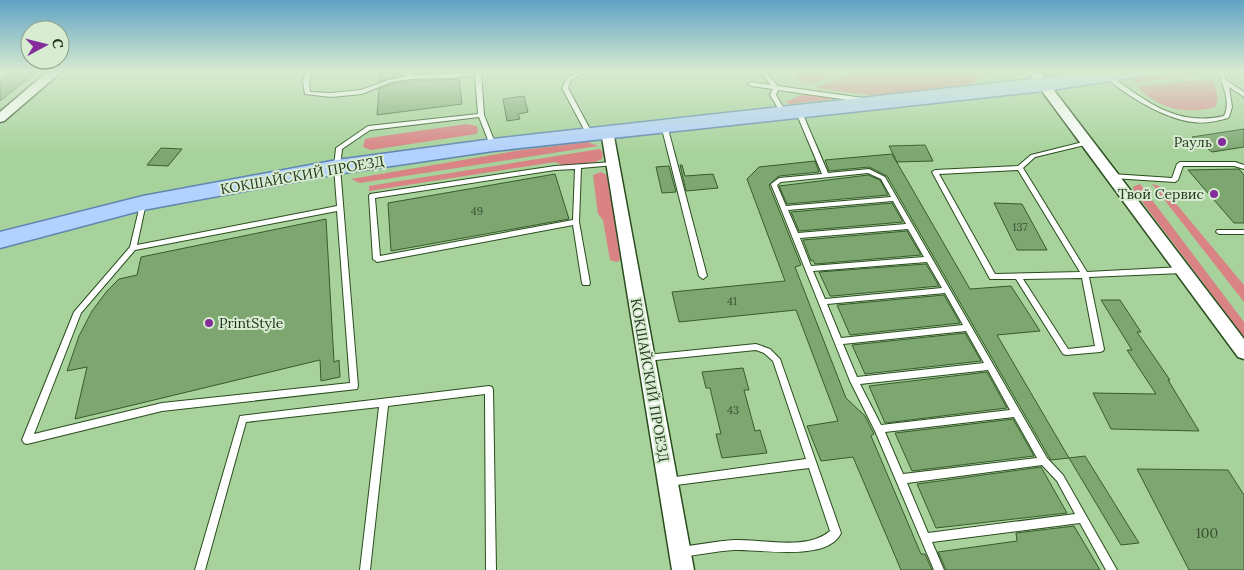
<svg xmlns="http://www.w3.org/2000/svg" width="1244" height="570" font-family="Lora,serif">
	<rect width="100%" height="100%" fill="#a8d29c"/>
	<path fill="#d98385" d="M810,72H841C825,79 808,91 793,76Z
		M854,72H992L975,82L955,88L890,94L869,95L815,88Z
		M1194,72H1213L1214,74L1133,83L1136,78Z
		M1213,79L1218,99L1215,107C1187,115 1157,109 1137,86Z
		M804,94L842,98L790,104L785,102Z
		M467,124L477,126L478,131L476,134L371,150L363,147L365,139L369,138Z
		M588,142L598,146L360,183L351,179L522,150Z
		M600,149L603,153L602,159L595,162L566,166L555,162L369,191V186Z
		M601,172L607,175L608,181L621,256L619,261L616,262L610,260L603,220L598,214L593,175Z
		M1140,184L1244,322V337L1134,191L1133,187Z
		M1152,184L1159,186L1167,193L1244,285V302Z"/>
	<path fill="#7da671" stroke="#375c2b" d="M12,72H36L0,101V82Z
		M380,72H403L404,75L379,81Z
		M459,79L462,104L377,115L379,89L392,84L411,81Z
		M524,96L528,112L518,114L520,119L507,121L503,99Z
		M1244,129V147L1212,152L1192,137Z
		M925,145L933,161L897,162L889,146Z
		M161,148L182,149L168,166L147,165Z
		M892,154L970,289L1011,286L1040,331L997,335L1069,458L1051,460L1049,457L887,176L869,167L829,171L825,160Z
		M815,161L819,172L779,176L769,185L801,265L795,267L846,398L865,416L874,434L871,436L921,554H925L932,570H901L853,457L821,461L807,426L838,421L796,310L679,322L672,292L785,281L747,179L759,167Z
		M680,165H682L685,176L713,174L718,188L686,191Z
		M669,166L676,192L662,193L656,167Z
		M1239,169L1244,175V223H1234L1188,170Z
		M555,174L569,219L391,251L388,203Z
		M868,175L880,180L888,195L787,204L779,186Z
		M892,203L903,222L799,231L791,212Z
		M994,203L1022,204L1047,250H1017Z
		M326,219L334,362L339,360L340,377L321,381L320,360L75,419L87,367L67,371L79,336L92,311L107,291L119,279L137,275L141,257Z
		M907,231L921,255L815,264L813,260L811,261L803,240Z
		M926,264L939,286L833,296H830L819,272Z
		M944,295L960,323L850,335L837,305Z
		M1101,300H1120L1141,332H1137L1170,380H1168L1199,431L1111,429L1093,393L1156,394L1127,350H1132Z
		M965,333L981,361L865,374L852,345Z
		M743,368L749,390H744L755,431L760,430L767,453L722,458L716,434H721L710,388H706L702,372Z
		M987,372L1007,408L885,423L869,386Z
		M1013,419L1034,456L912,471L895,433Z
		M1085,456L1139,543L1121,545L1069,458Z
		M1041,467L1067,513L936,528L917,484Z
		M1137,469L1228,470L1244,495V570H1189Z
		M1074,526L1100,570H946L938,552L1017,541L1016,533Z"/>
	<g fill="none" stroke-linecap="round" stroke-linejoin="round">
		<g stroke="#294d1d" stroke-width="2">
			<path id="service" d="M306,72H312L309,82L310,92L331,93L361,90L388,80L407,76L405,72H410L413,75L481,72L484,115L496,145L493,147L490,145L479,117L370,130L342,149L340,167L358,386L357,389L162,411L27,444L24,443L22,440L74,312L130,247L141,201H143L146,203L137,245L337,206L334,167L336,148L368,126L478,114L475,75L453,78L411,79L391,82L362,94L331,97L305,94L303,82ZM337,211L350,383L162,403L34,434L81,313L135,250Z
				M578,72H585L571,80L568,88L592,133L589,135L586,133L562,88L567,78Z
				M760,72H765L778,86L863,98L866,100L863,102L778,90L776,95L786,112L785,113H781L770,95L773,89L751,86L748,84L751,82L771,85Z
				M1218,72H1224L1226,80L1244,92V97L1229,87L1232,107L1229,117L1228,118C1217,121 1205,124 1193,122C1165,119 1125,95 1104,76L1109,75C1146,101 1176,127 1224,116C1231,102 1223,86 1218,72Z
				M798,108L801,110L828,173L869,169L885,177L1047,458L1063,475L1117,570H1106L1080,523L932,542L944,570H934L875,431L850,381L771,184L779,178L822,174L795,110ZM868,173L881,179L891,197L786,206L777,185L781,182ZM893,201L906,224L798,233L788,210ZM908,229L924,257L811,266L800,238ZM927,262L942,288L825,299L813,271ZM945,293L963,325L841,338L827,304ZM966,331L984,363L857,377L843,344ZM988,370L1010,410L881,425L860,384ZM1014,417L1037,458L903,474L885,432ZM1042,465L1057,481L1075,514L928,533L907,483Z
				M664,123L667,125L707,276L703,279L699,276L661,125Z
				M1087,141L1089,142V144L1035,157L1023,168L1087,272L1182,267L1186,270L1182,273L1089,277L1104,349L1103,351L1100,352L1066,355L1063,354L1016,279H990L932,172L935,170L1018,166L1031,155ZM1018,170L1080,272L995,274L939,174ZM1082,278L1095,346L1068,349L1023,279Z
				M613,162L616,164L615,165L581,168L579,222L590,283L589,285H583L582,283L573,225L377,262L373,259L369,196L370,194L555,166ZM575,169L573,220L380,256L375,198L555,170Z
				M1180,162H1235L1244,165V169L1234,166H1183L1178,180L1175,182L1112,178L1109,176L1112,174L1172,178L1177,164Z
				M1217,230H1244V234H1219L1216,232Z
				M756,344L770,349L780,359L841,533C828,562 760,549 734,550C716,551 698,555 680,557L676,556L675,552L676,548L680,547C698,545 716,541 735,540C763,539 807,551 830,531L809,468L668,486L665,485L663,482L665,479L668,478L806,459L773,361L764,353L756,350L646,361L643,360L642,358L643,356L646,355Z
				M489,386L492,387L493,390L496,570H486L485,394L388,406L370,570H360L379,407L246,422L205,570H195L240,416Z"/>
		</g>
		<g stroke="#294d1d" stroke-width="3">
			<path id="minor" d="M47,72H61L4,121L0,122V112Z
				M1028,72H1040L1244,339V359L1238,357Z
				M607,127L613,131L694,570H672L601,131Z"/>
		</g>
		<g stroke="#5f86b0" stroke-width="3">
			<path id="primary" d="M1095,72H1146L1143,76L1137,77L1044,91L493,151L337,174L143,210L0,248V232L143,196L337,160L493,139Z"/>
		</g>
		<use href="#service" fill="#fff" fill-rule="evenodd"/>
		<use href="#minor" fill="#fff" fill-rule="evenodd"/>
		<use href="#primary" fill="#b3d1fe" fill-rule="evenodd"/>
	</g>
	<linearGradient id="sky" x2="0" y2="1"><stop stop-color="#60a3c3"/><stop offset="0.47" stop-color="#d8ebd2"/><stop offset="1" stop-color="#d8ebd2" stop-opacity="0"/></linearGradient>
	<rect width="1244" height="152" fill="url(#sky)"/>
	<g fill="#842d9b" stroke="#d7ecd1" stroke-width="2">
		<circle cx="1222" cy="142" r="5"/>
		<circle cx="1214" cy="194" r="5"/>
		<circle cx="209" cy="323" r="5"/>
	</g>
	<g text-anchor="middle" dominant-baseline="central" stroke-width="4" stroke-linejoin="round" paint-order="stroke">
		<g font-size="11" fill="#3a5033">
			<text x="477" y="211">49</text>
			<text x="1020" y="227">137</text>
			<text x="732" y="301">41</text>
			<text x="733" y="410">43</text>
		</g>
		<g font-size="14" fill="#23341e" stroke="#d7ecd1" text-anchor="end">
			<text x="1212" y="142">Рауль</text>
			<text x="1204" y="194">Твой Сервис</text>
			<text x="219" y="323" text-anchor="start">PrintStyle</text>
		</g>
		<g font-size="14" fill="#23341e" stroke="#d7ecd1">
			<text transform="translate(302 175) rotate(-10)">КОКШАЙСКИЙ ПРОЕЗД</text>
			<text transform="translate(650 380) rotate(80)">КОКШАЙСКИЙ ПРОЕЗД</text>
		</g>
		<g font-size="14" fill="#3a5033">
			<text x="1207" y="533">100</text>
		</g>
	</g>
	<g transform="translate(45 45) rotate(83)"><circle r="24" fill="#d7ecd1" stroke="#8fa289"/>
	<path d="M0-4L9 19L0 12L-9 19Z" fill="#842d9b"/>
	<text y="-8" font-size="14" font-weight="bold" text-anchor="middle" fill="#23341e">С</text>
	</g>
</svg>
